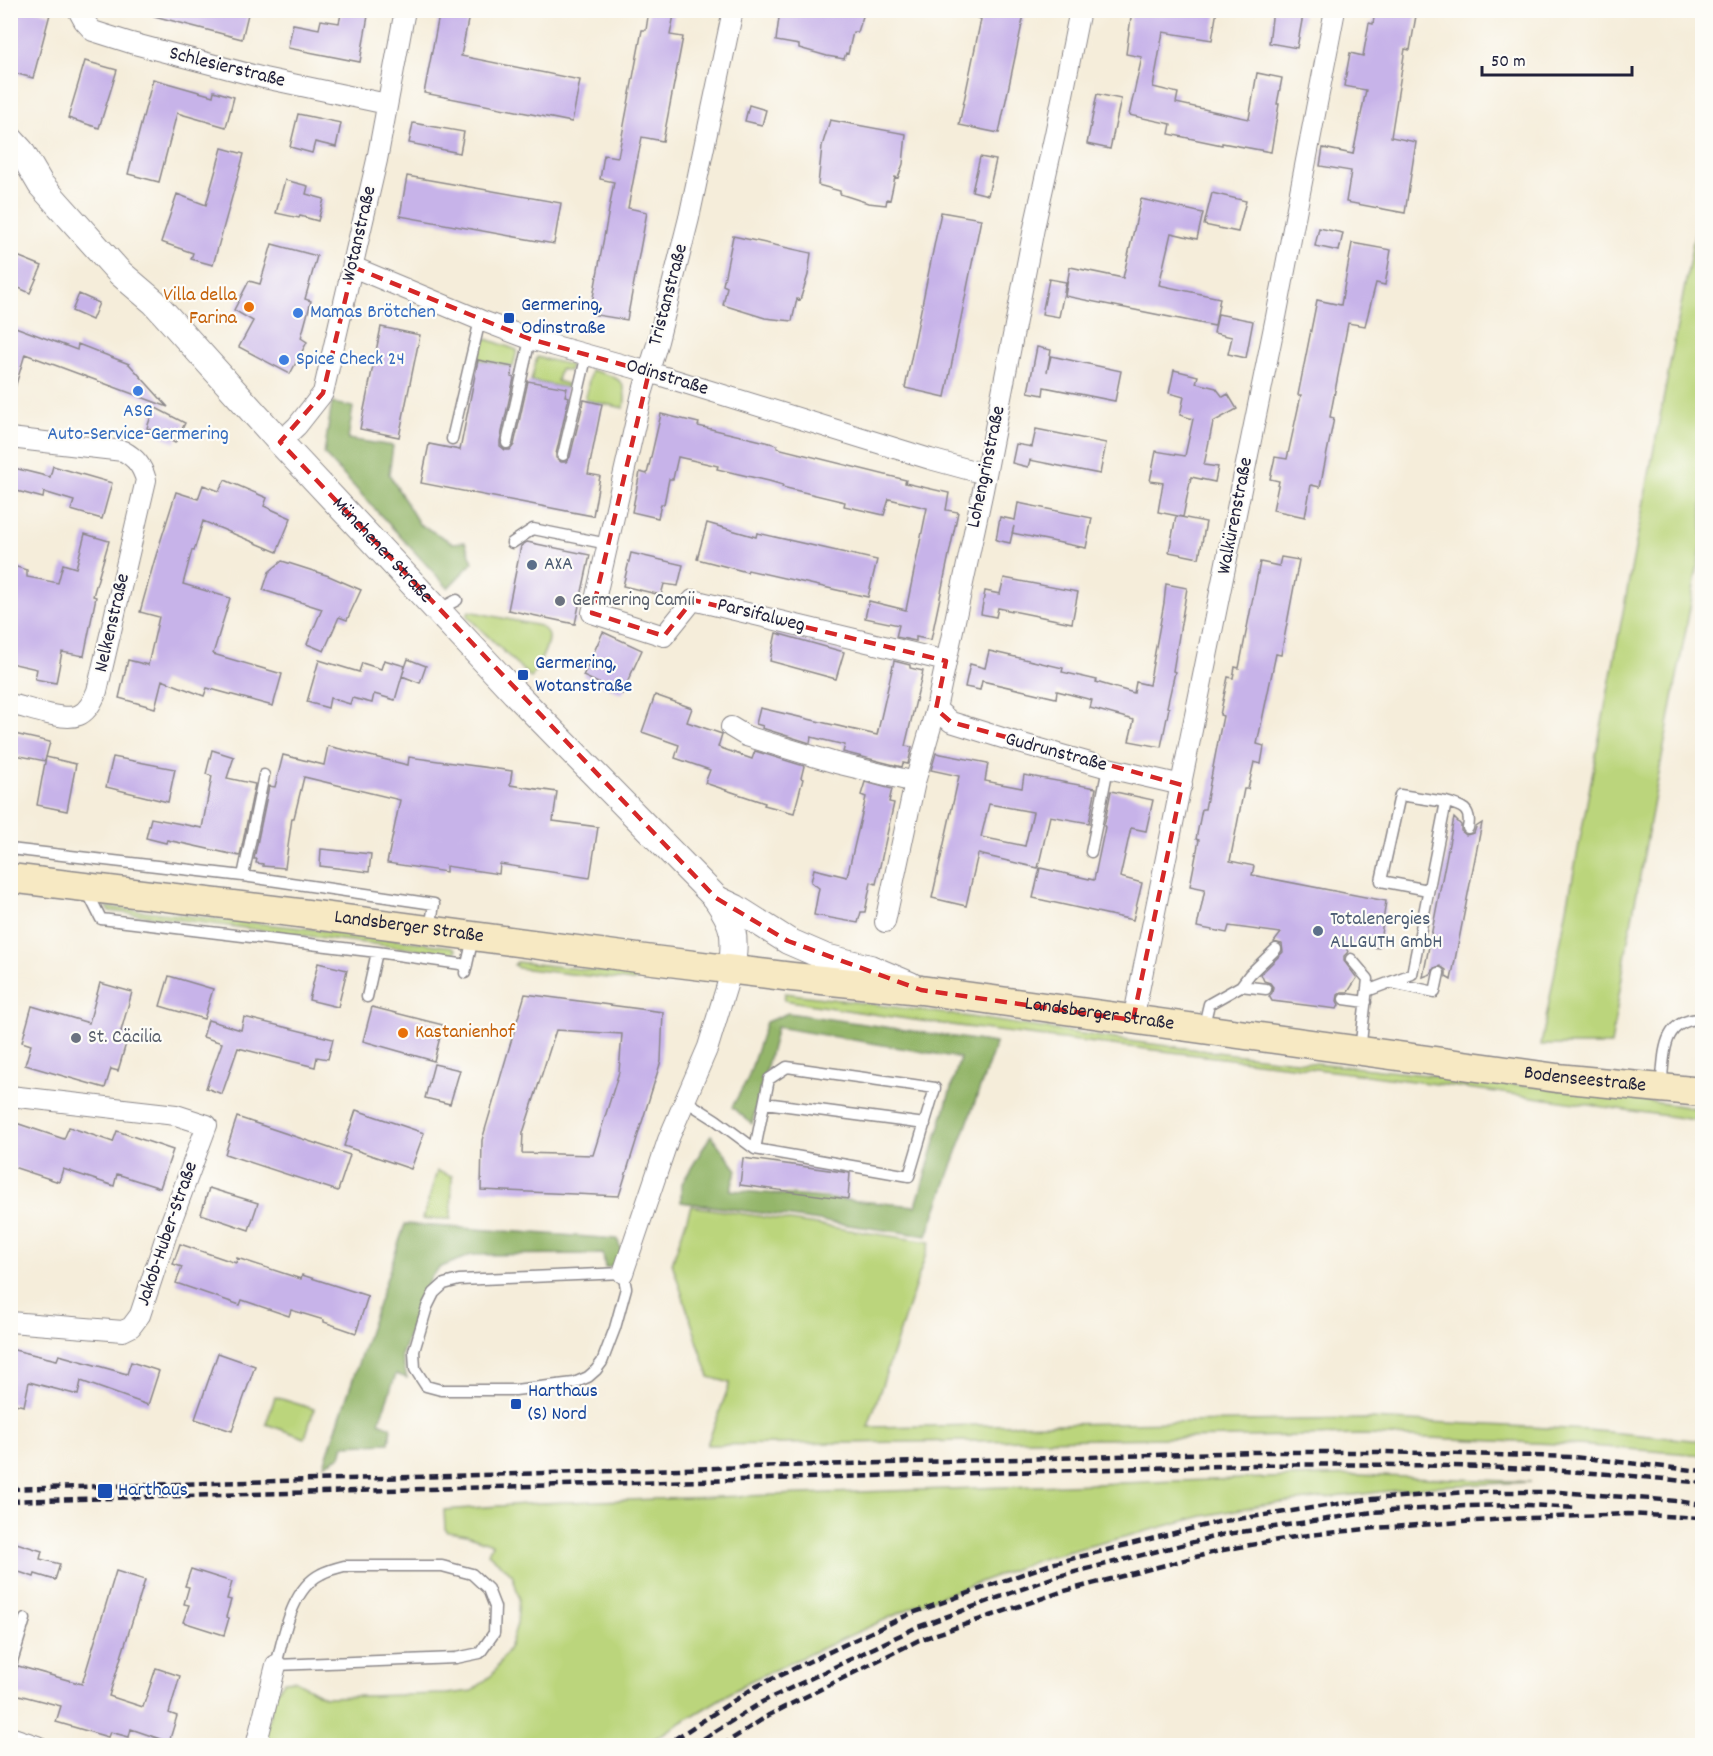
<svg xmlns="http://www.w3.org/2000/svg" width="1713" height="1756" font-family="Dekko,sans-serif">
	<rect width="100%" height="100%" fill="#fdfcf7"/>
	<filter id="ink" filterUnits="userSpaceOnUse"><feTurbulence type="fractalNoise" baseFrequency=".0167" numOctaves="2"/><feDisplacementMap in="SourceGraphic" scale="12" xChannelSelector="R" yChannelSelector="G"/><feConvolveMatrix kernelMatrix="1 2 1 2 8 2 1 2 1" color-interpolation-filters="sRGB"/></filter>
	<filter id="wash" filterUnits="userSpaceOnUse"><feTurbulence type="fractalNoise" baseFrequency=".008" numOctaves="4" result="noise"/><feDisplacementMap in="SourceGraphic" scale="24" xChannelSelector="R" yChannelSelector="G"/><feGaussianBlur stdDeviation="1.35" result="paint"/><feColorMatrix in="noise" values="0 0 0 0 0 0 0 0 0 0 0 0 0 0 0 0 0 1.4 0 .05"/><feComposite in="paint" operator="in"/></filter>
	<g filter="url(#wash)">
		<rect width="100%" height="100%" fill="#f5edda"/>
		<path fill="#bbd57b" stroke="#6e7c5b" stroke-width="1.5" d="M1702,195V543L1628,940L1611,1045H1541Z
			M484,338L517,350L513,367L478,360Z
			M537,357L571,365L569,371L560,369L557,381L567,384V388L531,381Z
			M591,370C616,377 629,378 624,408L585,400Z
			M469,611L540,626C543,628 546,630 547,633C552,643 536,669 531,678L467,616Z
			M107,907L329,931L453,947L456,950L453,954L109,911Z
			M517,962L634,975L639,978L633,981L518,968L514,965Z
			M785,993L956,1015L1136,1042L1240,1055L1560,1089L1702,1109V1121C1598,1106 1494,1091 1389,1078C1187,1052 985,1034 784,1000Z
			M437,1171L452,1176L451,1219H423Z
			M691,1206L930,1242L868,1427L1370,1419L1587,1430L1702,1441V1455L1578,1445L1367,1435L707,1445L730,1383L709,1377L672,1263Z
			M275,1397L314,1409L305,1438L266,1424Z
			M1357,1475L1531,1482L1434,1486L1262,1505L1203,1516L1044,1558L917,1605L750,1681L644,1745L261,1746L276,1692L285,1681L294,1680L325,1697L447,1694L472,1691L493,1674L510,1646L517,1624L519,1597L512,1574L488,1553L492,1544L467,1535L448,1532L445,1529L444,1510L539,1503Z"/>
		<path fill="#94b66b" stroke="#5b6c53" stroke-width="1.5" d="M332,403L353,407L348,439L393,446L389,474L419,524L453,543L465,542L473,562L448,588L324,454Z
			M788,1013L996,1043L927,1236L681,1202V1185L711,1135L737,1170L730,1190L916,1206L960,1058L777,1027L752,1124L732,1107L748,1078L766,1022Z
			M405,1224L617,1239L622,1251L614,1266L605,1268L603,1254L471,1255L439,1268L432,1276L424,1292L401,1356L407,1378L396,1374L379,1422L391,1427L389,1443L344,1445L341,1456L324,1465Z"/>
		<g id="blocks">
			<path fill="#c7b3e9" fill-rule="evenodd" d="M18,10H36L50,14L33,78L10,72V37Z
				M155,10H249L242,39L154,16Z
				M342,10H369L360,62L288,48L293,24L319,29L321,20L339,23Z
				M440,10H470L461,56L580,80L572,122L424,93Z
				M649,10H675L670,35L683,37L663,141L642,137L637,161L628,208L647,212L627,320L590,314L614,182L600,179L604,155L618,157L642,30H646Z
				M780,10H865L858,32H853L848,54L846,53L844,59L827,56L799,48V45L776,41Z
				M978,10H1025L999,133L959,125L981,19L977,18Z
				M1132,10H1217L1212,40L1163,32L1153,87L1178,93L1176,103L1249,119L1257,73L1282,78L1277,104H1279L1271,152L1222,143V145L1169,134L1171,124L1129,115L1142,57L1126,54Z
				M1273,10H1293V12L1303,15L1297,48L1269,43Z
				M1375,10H1417L1410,50L1405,49L1391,137L1416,142L1405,213L1346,202L1351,171L1320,166L1323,148L1353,154L1366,90L1344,86L1350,53L1363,56L1369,23L1373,24Z
				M85,61L117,70L99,128L68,118Z
				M153,79L213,96L214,91L234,97L226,127L177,113L159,182L128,174Z
				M1097,94L1121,99L1110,149L1087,144Z
				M749,105L766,110L762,125L745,121Z
				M298,114L341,123L336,147L315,142L312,153L290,147Z
				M830,120L906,134L903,164L898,178L895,177L890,200L887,199L886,205L868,203L840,194V191L818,185L822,146Z
				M413,123L464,132L460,153L409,143Z
				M222,148L244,154L213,265L191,259L193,253L161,242L177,194L206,205Z
				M980,157L996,160L988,195L972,191Z
				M407,176L561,203L554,244L400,216Z
				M285,180L308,186L306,194L324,199L318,221L300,216L299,218L276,213Z
				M1212,193L1246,201L1238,232L1204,225Z
				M1141,199L1203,213L1197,239L1171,233L1159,285L1220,298L1215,326L1065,296L1070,267L1123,278Z
				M941,212L981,219L945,397L905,388Z
				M1319,228L1343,233L1339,251L1315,246Z
				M733,236L811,253L808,275L800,300L797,299L792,321L765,318L723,305L727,287L723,285Z
				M1352,243L1391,250L1385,285L1376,283L1365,326L1348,323L1330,417L1334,418L1320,487L1311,485L1305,517L1273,510L1279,481L1270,479L1275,457L1287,459L1301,395H1298L1317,300L1341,305Z
				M272,244L317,256L305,299L311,301L301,338L307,342L290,374L239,347L253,321L234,310L249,281L260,284Z
				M10,253L42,266L30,293L10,284Z
				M1049,279L1066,282L1059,317L1042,314Z
				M79,294L99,303L92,320L72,311Z
				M1218,314L1253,321L1246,358L1228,354L1232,337L1214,333Z
				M10,325L77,350L78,344L129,364L168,407L25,354L15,388L10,387Z
				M381,327L420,335L399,437L360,429Z
				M1037,347L1051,350L1047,372L1051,356L1121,371L1115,401L1044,387L1043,395L1028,392Z
				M478,360L513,367L511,377L514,378L500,441V446L505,450H510L514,445L528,381L567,388L565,396L569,397L556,454V458L561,462H566L570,457L584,400L602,404L588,474L600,476L593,516L421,483L429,444L460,450Z
				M1174,370L1198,376L1196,383L1216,388L1223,397L1228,394L1237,409L1213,422L1204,465L1218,467L1215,482L1191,477L1183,517L1158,512L1163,483L1150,481L1156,451L1185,456L1193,419L1180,415L1184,397L1169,393Z
				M154,407L185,423L175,443L147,428Z
				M661,414L699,423L698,426L766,442L777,445V448L906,480L905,483L949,493L946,510L958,512L931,640L916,637V641L896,637L899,625L865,618L869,601L906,610L927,508L889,499L884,515L844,506L845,502L782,487L783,485L769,481L717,469L718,466L678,457L673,479H669L664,504H661L658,518L632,512L640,472L647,474Z
				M1036,429L1106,443L1100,474L1030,460L1028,467L1012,463L1016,444L1032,447Z
				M53,466L112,483L102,519L71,510L74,501L44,492L43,498L13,490L15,483L10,482V467L50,477Z
				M225,480L267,498L264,506L291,518L277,552L203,521L194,551L192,550L183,584L230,598L213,654L282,674L273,706L207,688L204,696L162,680L155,708L119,698L128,660L148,665L159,617L140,612L154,562L176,492L198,499L203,485L219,491Z
				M1018,503L1092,518L1086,548L1012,533L1014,526L1010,543L996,540L1000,517L1015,520Z
				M1176,516L1206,522L1199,558L1169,552Z
				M707,523L756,537L757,533L877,560L868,597L748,570L747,572L697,559Z
				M85,534L109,541L93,596L96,597L84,656L62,652L56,683L35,679L37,669L10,663V578L13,566L27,570V577L58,583L63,564L76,568Z
				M527,542L590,555L575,624L508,610L521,546Z
				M631,553L683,565L678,586L664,584L661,595L623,586Z
				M1281,557L1299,560L1281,655L1276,654L1257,744L1264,746L1261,764L1254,762L1248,789H1244L1230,861L1254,866L1252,875L1386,901L1379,948L1344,943L1348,952L1344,956V961L1357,978L1348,992H1342L1338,995L1337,1001L1339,1005L1337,1009L1272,1001L1269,996L1272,993L1273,987L1270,983L1264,981L1261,974L1283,952L1282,944L1274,942L1281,933L1229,926L1227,933L1197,927L1205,889L1190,886L1199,840L1196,839L1202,809H1205L1219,736L1223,716L1220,715L1228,677L1233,678L1235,667L1239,668L1260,562L1279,566Z
				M282,561L329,576L361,590L347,620L339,617L324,651L307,644L322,609L263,590L269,572Z
				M1004,578L1078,592L1072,623L998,608L996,617L981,614L985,591L1000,594Z
				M1166,584L1187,588L1173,671L1175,672L1167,707L1169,708L1161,747L1129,741L1134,720L1090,708L1092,700L1057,691L1056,698L982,681L980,690L965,687L970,664L985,668L989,651L1063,668L1062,672L1097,680L1096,682L1134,693L1136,682L1149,685L1164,603Z
				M603,632L642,650L622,694L583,676Z
				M776,633L844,652L836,679L770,661Z
				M408,659L426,666L420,683L402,676Z
				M319,660L359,672L362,663L381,669L384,660L405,666L395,700L374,694L372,703L352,698L350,704L330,698L328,708L307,702Z
				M894,661L910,665V668L923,671L905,746L912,747L908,764L903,763L902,767L843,752L845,745L811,737L810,743L762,728L763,726L756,724L760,708L877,735Z
				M655,695L692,708L687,722L722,734L718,747L752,759L755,751L804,766L801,778L803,779L794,813L764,805L765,803L705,783L710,770L675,758L679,745L642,732Z
				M10,733L50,742L45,761L10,754Z
				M328,746L408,765L409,757L512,771L510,785L557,792L553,821L598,827L590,878L500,864L499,874L446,866V872L387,863L400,800L304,777L294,818H292L285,868L263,866V864L256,863L257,859H254L269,786L275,787L283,755L324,765Z
				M212,750L234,757L227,778L255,784L240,856L167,840L166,843L146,838L151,818L202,828L212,776L206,774Z
				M936,753L988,763L985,781L1022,788L1024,775L1096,788L1089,823L1050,816L1038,868L978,854L966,906L932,898L959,776L931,770ZM989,804L1033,812L1025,846L981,837Z
				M46,757L76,764L67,811L37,805Z
				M113,757L175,769L168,802L106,787Z
				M865,782L892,789L889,802L894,803L876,884L871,882L865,912H861L858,923L814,915L819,888L811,882L814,869L847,877L866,797L861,795Z
				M1111,791L1153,800L1146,831L1131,828L1120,877L1142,883L1133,920L1033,898L1040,868L1094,880L1105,827L1104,826Z
				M1454,818L1461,825V831L1466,835L1474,833L1476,827L1482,823L1451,980L1446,977V970L1440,966L1434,968L1431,974L1423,977Z
				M321,849L371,854L369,872L320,866Z
				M318,963L347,970L338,1007L309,1000Z
				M169,976L213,989L204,1019L160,1006Z
				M100,983L132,992L121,1031L129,1033L118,1071L111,1069L105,1088L25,1065L31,1045L22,1042L32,1006L89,1023Z
				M525,994L663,1012L661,1061L619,1196L481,1190L482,1140ZM556,1030L622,1034L619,1072L593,1155L522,1153L523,1133Z
				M372,1007L443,1025L434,1061L363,1041Z
				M244,1017L333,1039L328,1059L317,1057L315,1067L238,1048L222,1094L206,1088L222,1043L203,1037L208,1020L241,1030Z
				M434,1064L460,1070L450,1104L425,1098Z
				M356,1110L424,1133L411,1169L344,1146Z
				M237,1117L350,1155L338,1191L225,1154Z
				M10,1121L64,1139L69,1127L113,1142L117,1131L173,1150L160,1188L117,1174L114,1186L63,1169L59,1182L10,1166Z
				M743,1158L850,1173L848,1199L740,1185Z
				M209,1188L258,1203L249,1230L201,1214Z
				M180,1244L236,1263L237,1258L301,1279L302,1275L368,1296L356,1333L324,1322V1320L291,1310L289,1316L242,1300L240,1305L176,1283L182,1267L173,1264Z
				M10,1349L57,1360L59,1355L127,1374L131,1362L159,1371L148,1405L81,1381L78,1395L29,1382L24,1406L10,1403Z
				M218,1353L255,1366L232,1431L195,1419Z
				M10,1541L42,1551L40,1559L60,1564L55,1580L35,1574L34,1577L10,1569Z
				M191,1569L232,1582L227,1599L231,1600L226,1617L229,1618L224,1635L183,1622L189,1605L184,1604L189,1587L185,1586Z
				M116,1571L145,1580L109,1696L143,1707L156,1668L180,1676L169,1713L177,1716L169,1742L131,1729L129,1737L110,1732L108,1737L56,1722L61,1706L15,1694L17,1685L10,1683V1675L15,1673L18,1666L82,1684Z"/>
		</g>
	</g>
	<g filter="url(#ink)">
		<use href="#blocks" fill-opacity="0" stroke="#8c888a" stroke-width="1.5"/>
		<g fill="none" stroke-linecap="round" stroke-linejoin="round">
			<g stroke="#8c888a" stroke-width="13">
				<path id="service" d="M452,439L480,320
					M507,443L530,339
					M563,455L587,354
					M512,543L533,529L608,544
					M438,610L457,600
					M1446,802C1462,806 1472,809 1468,828
					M10,849L243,876L434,904L430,929
					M1091,852L1108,768
					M243,876L264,775
					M87,891L101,919L377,952L467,965
					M1351,959L1368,979L1360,1051
					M465,973L473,938
					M1392,983L1435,992L1439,973
					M1241,986L1266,989
					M1367,991L1412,974L1446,802L1400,795L1381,881L1428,890
					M367,997L377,952
					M1344,999L1366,1002
					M1203,1029L1209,1004L1241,986L1250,974L1276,949
					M1661,1088C1665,1056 1660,1019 1702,1019
					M686,1101L716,1120L755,1149L909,1176L935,1088L787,1067L769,1079L755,1149
					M765,1103L925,1124
					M623,1273L626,1288L615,1328L602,1362L596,1370L588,1377L574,1383L515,1390H441L426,1386L415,1369L414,1351L427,1307L434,1293L444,1284L459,1280Z
					M344,1566H442L472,1574L488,1589L495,1607L494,1633L480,1653L456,1658L276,1665C284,1636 291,1589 321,1574C328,1570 336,1568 344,1566Z
					M10,1668L25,1619"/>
			</g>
			<g stroke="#8c888a" stroke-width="22">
				<path id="minor" d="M78,10L84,21L93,31L131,43L264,78L387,104
					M733,10L689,218L658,341L642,394L592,613L664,636L693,600L946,661
					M353,267L480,320L530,339L649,372L930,459L985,474
					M10,438L123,451C136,458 142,466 146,480L97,691C86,719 75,720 48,714C35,711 23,707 10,704
					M280,442L297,426L323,393L377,160L405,10
					M936,709L951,722L1009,740L1108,768L1182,785
					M731,727L746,736L836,763L915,782
					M885,922L915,782L936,709L983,490L1034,228L1055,134L1080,10
					M1133,1020L1276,317L1335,10
					M10,1096L176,1115L207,1125L168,1230L140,1315L131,1327L123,1331L10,1322
					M623,1273L668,1140L708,1047L732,969
					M10,1737L37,1746
					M256,1746L276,1665"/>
			</g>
			<g stroke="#8c888a" stroke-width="28">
				<g id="tertiary">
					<path id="s1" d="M10,139L21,151L41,185L120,273L154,302L280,442L515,693L716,898C736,927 735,936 732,969"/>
					<path d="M717,899L736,908L788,941L825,957L870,968L910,985"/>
				</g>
			</g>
			<g stroke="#8c888a" stroke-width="31">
				<g id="secondary">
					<path id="s2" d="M10,878L307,914L653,960L792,977L921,990L1557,1078L1702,1092"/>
				</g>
			</g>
			<use href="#service" stroke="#fff" stroke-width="10"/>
			<use href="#minor" stroke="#fff" stroke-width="20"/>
			<use href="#tertiary" stroke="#fff" stroke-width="26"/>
			<use href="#secondary" stroke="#f7e9c3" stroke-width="28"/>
			<path stroke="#22223b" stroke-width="4.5" stroke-dasharray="9 4.5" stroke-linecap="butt" d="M10,1489L1254,1452H1382L1574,1457L1702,1471
				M10,1501L1254,1465C1404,1463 1553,1466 1702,1483
				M664,1746L755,1687L912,1613L1051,1564L1218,1522L1372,1499L1468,1492H1559L1677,1501L1702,1505
				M692,1746L762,1702L915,1628L1055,1577L1221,1535L1373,1512L1465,1506L1528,1505L1577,1508
				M721,1746L769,1715L919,1640L1061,1592L1223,1550L1300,1536L1375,1528L1506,1519L1628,1514L1702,1518"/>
		</g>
	</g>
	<path fill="none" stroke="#d62828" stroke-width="4.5" stroke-dasharray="12 8" stroke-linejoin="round" d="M353,267L530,339L649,372L592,613L664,636L693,600L946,661L936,709L951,722L1182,785L1133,1020L921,990L788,941L716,898L280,442L323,393Z"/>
	<g fill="#e8710a" stroke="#fdfcf7" stroke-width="2">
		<circle cx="249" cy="307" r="6"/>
		<circle cx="403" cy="1033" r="6"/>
	</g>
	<g fill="#3f7fe0" stroke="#fdfcf7" stroke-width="2">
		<circle cx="298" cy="313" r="6"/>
		<circle cx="284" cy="360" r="6"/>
		<circle cx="138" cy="391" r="6"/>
	</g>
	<g fill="#1a4fb4" stroke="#fdfcf7" stroke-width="2">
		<rect x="503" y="312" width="12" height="12" rx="3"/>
		<rect x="517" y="669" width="12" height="12" rx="3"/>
		<rect x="510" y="1398" width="12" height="12" rx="3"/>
		<rect x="97" y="1483" width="16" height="16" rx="3"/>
	</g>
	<g fill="#5c6f8a" stroke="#fdfcf7" stroke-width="2">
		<circle cx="532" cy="565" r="6"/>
		<circle cx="1318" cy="931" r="6"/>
	</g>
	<g fill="#6b7280" stroke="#fdfcf7" stroke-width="2">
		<circle cx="560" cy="601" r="6"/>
		<circle cx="76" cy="1038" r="6"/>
	</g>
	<g text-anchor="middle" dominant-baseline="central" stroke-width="4.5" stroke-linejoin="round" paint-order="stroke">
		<g font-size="20" fill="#22223b" stroke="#fdfcf7">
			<text transform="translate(227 68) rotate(14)">Schlesierstraße</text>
			<text transform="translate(360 234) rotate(-77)">Wotanstraße</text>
			<text transform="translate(669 295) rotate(-75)">Tristanstraße</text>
			<text transform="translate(667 378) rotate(17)">Odinstraße</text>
			<text transform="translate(987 467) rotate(-78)">Lohengrinstraße</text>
			<text transform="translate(1236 516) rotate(-79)">Walkürenstraße</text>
			<text stroke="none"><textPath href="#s1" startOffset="556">Münchener Straße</textPath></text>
			<text transform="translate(761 616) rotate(14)">Parsifalweg</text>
			<text transform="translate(113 623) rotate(-77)">Nelkenstraße</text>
			<text transform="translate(1056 753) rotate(15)">Gudrunstraße</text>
			<text stroke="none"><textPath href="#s2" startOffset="402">Landsberger Straße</textPath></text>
			<text stroke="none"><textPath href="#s2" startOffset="1098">Landsberger Straße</textPath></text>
			<text stroke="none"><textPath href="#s2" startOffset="1588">Bodenseestraße</textPath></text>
			<text transform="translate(168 1234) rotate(-71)">Jakob-Huber-Straße</text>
		</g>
		<g font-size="20" fill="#c56008" stroke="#fdfcf7" text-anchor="end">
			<text x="237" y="296">Villa della<tspan x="237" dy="23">Farina</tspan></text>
			<text x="415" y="1033" text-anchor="start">Kastanienhof</text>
		</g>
		<g font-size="20" fill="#164399" stroke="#fdfcf7" text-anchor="start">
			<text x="521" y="306">Germering,<tspan x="521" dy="23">Odinstraße</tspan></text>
			<text x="535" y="664">Germering,<tspan x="535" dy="23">Wotanstraße</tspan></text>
			<text x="528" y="1392">Harthaus<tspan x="528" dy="23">(S) Nord</tspan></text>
			<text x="118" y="1491">Harthaus</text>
		</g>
		<g font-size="20" fill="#366cbe" stroke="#fdfcf7" text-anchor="start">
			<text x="310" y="313">Mamas Brötchen</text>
			<text x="296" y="360">Spice Check 24</text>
			<text x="138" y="412" text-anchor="middle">ASG<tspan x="138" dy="23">Auto-Service-Germering</tspan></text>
		</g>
		<g font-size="20" fill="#4e5e75" stroke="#fdfcf7" text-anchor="start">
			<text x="544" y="565">AXA</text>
			<text x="1330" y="920">Totalenergies<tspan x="1330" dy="23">ALLGUTH GmbH</tspan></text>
		</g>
		<g font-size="20" fill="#5b616d" stroke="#fdfcf7" text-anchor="start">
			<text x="572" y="601">Germering Camii</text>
			<text x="88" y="1038">St. Cäcilia</text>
		</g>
	</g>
	<rect width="1713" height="1756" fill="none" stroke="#fdfcf7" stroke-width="36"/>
	<path d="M1482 66v9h150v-9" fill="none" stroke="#22223b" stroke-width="3"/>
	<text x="1491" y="66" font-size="18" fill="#22223b" stroke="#fdfcf7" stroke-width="4.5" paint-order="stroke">50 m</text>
</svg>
